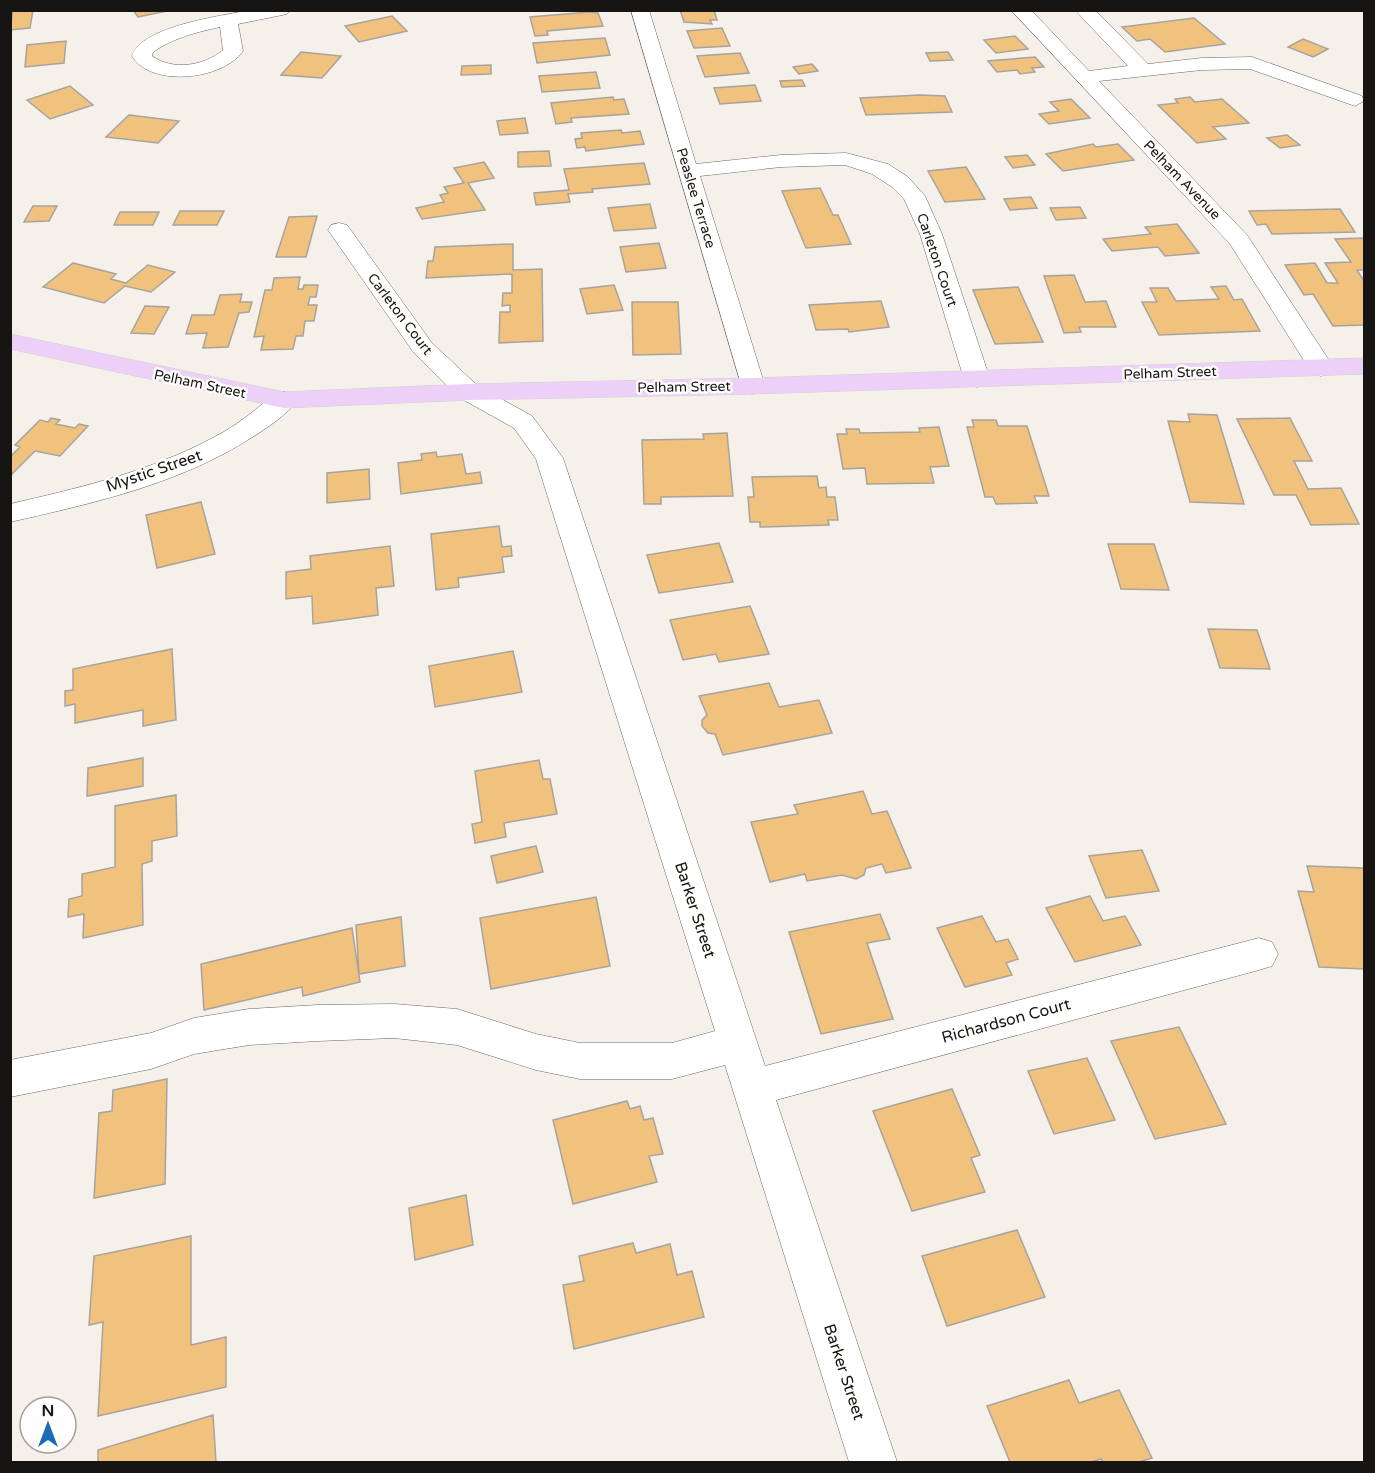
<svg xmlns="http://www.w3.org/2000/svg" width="1375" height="1473" font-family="'Varela Round',sans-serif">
	<rect width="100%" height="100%" fill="#f5f0e9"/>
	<path fill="#f1c17e" stroke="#a8a39d" stroke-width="1.5" d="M13,10H33L30,28L10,30Z
		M133,10H172L138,17Z
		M680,10H714L717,20H710L712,24L684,22Z
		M589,12L598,13L603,26L547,31L548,35L535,36L530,17Z
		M392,16L407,31L359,42L345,26Z
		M1194,18L1225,44L1165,52L1150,39L1137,41L1122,27Z
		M722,28L730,46L694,48L687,31Z
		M1015,36L1028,49L996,53L984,40Z
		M605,38L610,55L537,63L533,43Z
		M1303,39L1328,49L1313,57L1288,47Z
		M66,41L64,63L25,67L27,45Z
		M301,52L341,56L322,78L281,75Z
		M948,52L953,60L930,61L926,53Z
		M740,53L749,73L705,77L697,56Z
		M1035,57L1044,67L1032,68L1035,72L1020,74L1017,70L997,72L988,61Z
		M812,64L818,71L799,74L793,67Z
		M491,65V74L461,75L462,66Z
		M596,72L600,88L542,92L539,76Z
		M802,80L805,86L782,87L780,81Z
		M755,85L761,101L720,104L714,88Z
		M70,86L93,105L50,119L27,100Z
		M920,95L945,96L952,112L866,115L860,98Z
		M613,97L614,100L624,99L629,114L571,118L572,122L556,124L551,103Z
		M1190,97L1195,102L1222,99L1249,123L1213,127L1226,139L1197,143L1158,105L1178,103L1175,99Z
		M1071,99L1090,118L1049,124L1039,114L1059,111L1050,102Z
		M129,115L179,121L158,143L106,137Z
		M525,118L528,133L500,135L497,121Z
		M621,130L622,133L640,131L644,144L586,151L585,147L577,148L575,139L582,138L581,133Z
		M1287,135L1300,145L1280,148L1267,138Z
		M1093,144L1096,147L1118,144L1134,160L1063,171L1046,154Z
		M549,151L551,166L518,167V152Z
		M1027,155L1035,165L1013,168L1005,157Z
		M484,162L494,178L468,183L485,210L422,219L416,208L444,202L440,195L448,193L444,187L464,183L454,168Z
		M644,163L650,184L592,189L593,192L568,194L570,202L536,205L534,193L569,190L564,169Z
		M966,167L985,199L945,202L928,171Z
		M820,188L833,215H838L851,244L806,248L782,191Z
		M1031,197L1037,208L1010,210L1004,199Z
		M650,204L656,228L614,231L608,208Z
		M33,206H57L49,221L24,222Z
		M1080,207L1086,218L1056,220L1050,208Z
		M1340,209L1355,232L1272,234L1266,224L1257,225L1249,211Z
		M180,211H224L217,225H173Z
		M120,212H159L153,225H114Z
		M317,216L306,257H276L289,217Z
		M1177,224L1199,253L1165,256L1158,247L1112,251L1103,239L1151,234L1145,227Z
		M1364,238V270H1357L1364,281V325L1333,326L1313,294L1304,295L1285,265L1315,263L1327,283H1338L1325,263L1351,262L1335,239Z
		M659,243L666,268L626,272L620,247Z
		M513,244V270L542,269L543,341L499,343L500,312H510V305L502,306L503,293H512V274L426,278L428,261H433L435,247Z
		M73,263L116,274L111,279L126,283L148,265L175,272L151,292L125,286L104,303L43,287Z
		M1074,275L1085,302L1106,301L1116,327H1079L1081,332L1064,333L1044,276Z
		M300,277L298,289H303L304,285H318L316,297H310L308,305H317L314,321H305L303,336H296L293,349L261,350L264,336L254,337L265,290H272L274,278Z
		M614,285L623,310L587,314L580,289Z
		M1226,286L1234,300L1242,299L1260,331L1159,335L1142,302H1157L1150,288H1168L1176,301L1219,299L1211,287Z
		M1018,287L1043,342L995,344L973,290Z
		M242,294L240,302H252L249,312L239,313L228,347L203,348L207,333L186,334L192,315H214L220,295Z
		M881,301L889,327L849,332L848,329L816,330L809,305Z
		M632,302H678L681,354L633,355Z
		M145,306L169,307L154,334L131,333Z
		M1188,414L1217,415L1244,504L1190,502L1168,421L1190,422Z
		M51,418L60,420L56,424L75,428L79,424L88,426L60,456L35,451L10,476V457L20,447L15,445L40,420L48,422Z
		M1290,418L1312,461H1294L1308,489L1341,488L1359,524L1311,525L1296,495H1274L1237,419Z
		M972,420H996L998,426H1027L1049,496H1034L1037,503L996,504L993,497H985L967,427H974Z
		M939,427L949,466L930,467L934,483L867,484L865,468L843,469L837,434H847L846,429H859L860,433L920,432L919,428Z
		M727,433L733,496L661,497V504H644L642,440L704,439L703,434Z
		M436,452L437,457L462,454L466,474L480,472L482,483L401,494L398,463L422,460L421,454Z
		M369,469L370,499L327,503V473Z
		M817,476L819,488L826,487L827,497H835L838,520H828L829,525L760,527V522H750L748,497H754L752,477Z
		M201,502L215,554L157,568L146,515Z
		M499,526L502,547L511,546L512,556L502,557L504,572L458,578L459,587L436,590L431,534Z
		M719,543L733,582L659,593L647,555Z
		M1108,544H1154L1169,590L1121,589Z
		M390,546L394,586L376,588L378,615L313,624L312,596L286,599V572L311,569L310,556Z
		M750,606L769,654L719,662L716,654L683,660L670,620Z
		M1208,629L1257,630L1270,669L1220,668Z
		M172,649L176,720L143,726V710L75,723V704L65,706V691L73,690V669Z
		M513,651L522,692L435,707L429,666Z
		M769,683L779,707L819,700L832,733L723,755L715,734L708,733L702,726V720L707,715L699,696Z
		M143,758V786L87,796L88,768Z
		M539,760L543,779H550L557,814L504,823L506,837L475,843L472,824L482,822L475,771Z
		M863,791L872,814L887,811L911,868L886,873L882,864L866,868L864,875L856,879L842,875L807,881L805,874L770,882L751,822L798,814L794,805Z
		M176,795L177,836L152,841V861L142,864L143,925L83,938L84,914L68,917L69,899L82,896V874L115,867V806Z
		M536,846L543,872L497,883L491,856Z
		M1142,850L1159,891L1106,898L1089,856Z
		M1307,866L1364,868V969L1319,967L1298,891L1314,892Z
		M1090,896L1103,921L1125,916L1141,945L1075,962L1046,908Z
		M596,897L610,966L491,989L480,918Z
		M880,914L890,939L867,943L893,1019L821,1034L789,932Z
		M982,916L996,942L1008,939L1018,959L1006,963L1012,975L965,987L937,928Z
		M401,917L405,966L359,974L356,925Z
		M352,928L360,982L303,996L302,987L204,1010L201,964Z
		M1179,1027L1226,1124L1155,1139L1111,1041Z
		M1087,1058L1115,1120L1054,1134L1028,1071Z
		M167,1079L165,1184L94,1198L99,1113L112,1111L113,1090Z
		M952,1089L980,1155L971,1158L985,1192L912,1211L873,1111Z
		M627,1101L630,1109L640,1106L644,1120L653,1118L663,1154L649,1156L657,1182L573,1204L553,1120Z
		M466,1195L473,1245L415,1260L409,1208Z
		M1017,1230L1045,1297L947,1326L922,1256Z
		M191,1236V1345L226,1337V1387L98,1416L103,1322L89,1325L94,1256Z
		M633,1243L636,1253L670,1244L677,1275L692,1271L704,1317L574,1349L563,1285L584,1281L579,1256Z
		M1069,1380L1079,1403L1119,1390L1152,1458L1139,1462H1103L1101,1459L1092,1462H1010L987,1406Z
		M213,1415L216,1462H98V1450Z"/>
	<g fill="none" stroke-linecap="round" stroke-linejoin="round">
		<g stroke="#6b6660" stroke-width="1">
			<path id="minor" d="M250,10H290L287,14L238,24L243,51C223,80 151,88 132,56C141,26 222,16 250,10ZM220,27L223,50C204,66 173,71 152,56L153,52C173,38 197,32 220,27Z
				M631,10H649L696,164L781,155L846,153L888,164L908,177L925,196L942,234L990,379L986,384L977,387L968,384L964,379L920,234L904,199L892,187L872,174L845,165L781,167L700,176L765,386L761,391L752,394L743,391Z
				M1011,10H1031L1089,71L1128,66L1075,10H1095L1148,64L1202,58L1252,57L1362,96L1364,101L1355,106L1250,69L1202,70L1099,81L1247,235L1334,368L1330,373L1321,376L1312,373L1230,244Z
				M339,223L347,225L432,343L478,386L532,416L563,458L765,1066L1259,938L1272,942L1278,954L1272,966L1259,970L776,1100L897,1462H849L725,1065L672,1079H580L536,1070L457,1045L394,1038L318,1041L249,1045L194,1054L151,1069L10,1097V1060L151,1033L194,1018L249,1009L318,1005L394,1004L457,1009L536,1034L580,1043H672L715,1031L536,459L514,428L460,398L414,353L328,230L331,225Z
				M284,392L293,394L297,400C287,415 267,428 251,438C179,484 94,503 10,522V504C75,489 139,474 199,445C215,437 232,428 246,417C259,408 269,396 284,392Z"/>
		</g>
		<g stroke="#d1d0d0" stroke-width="1">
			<path id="major" d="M10,334L284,392L469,384L752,378L1364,358V374L752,394L469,400L284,408L10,349Z"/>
		</g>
		<use href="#minor" fill="#fff" fill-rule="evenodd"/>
		<use href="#major" fill="#ecd0f8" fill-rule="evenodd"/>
	</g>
	<g text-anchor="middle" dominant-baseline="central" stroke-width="5" stroke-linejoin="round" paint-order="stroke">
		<g font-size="14" fill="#171513" stroke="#fffefc">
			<text transform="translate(1182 180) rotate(46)">Pelham Avenue</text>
			<text transform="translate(696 198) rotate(73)">Peaslee Terrace</text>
			<text transform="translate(937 260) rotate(71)">Carleton Court</text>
			<text transform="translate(400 314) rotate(53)">Carleton Court</text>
			<text transform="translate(1170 373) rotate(-2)">Pelham Street</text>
			<text transform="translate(200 384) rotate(12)">Pelham Street</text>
			<text transform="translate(684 387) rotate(-1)">Pelham Street</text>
		</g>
		<g font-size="16" fill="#171513" stroke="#fffefc">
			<text transform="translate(154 471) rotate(-19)">Mystic Street</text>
			<text transform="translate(695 910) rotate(72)">Barker Street</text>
			<text transform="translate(1006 1021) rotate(-15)">Richardson Court</text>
			<text transform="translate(844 1372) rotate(72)">Barker Street</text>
		</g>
	</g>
	<rect width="1375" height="1473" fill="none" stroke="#171513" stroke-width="24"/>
	<g transform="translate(48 1425)"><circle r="28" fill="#fffefc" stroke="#a2a19f" stroke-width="1.5"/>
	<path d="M0-4.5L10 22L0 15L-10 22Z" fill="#1b6bba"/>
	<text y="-9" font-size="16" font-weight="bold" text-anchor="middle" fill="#171513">N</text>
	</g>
</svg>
